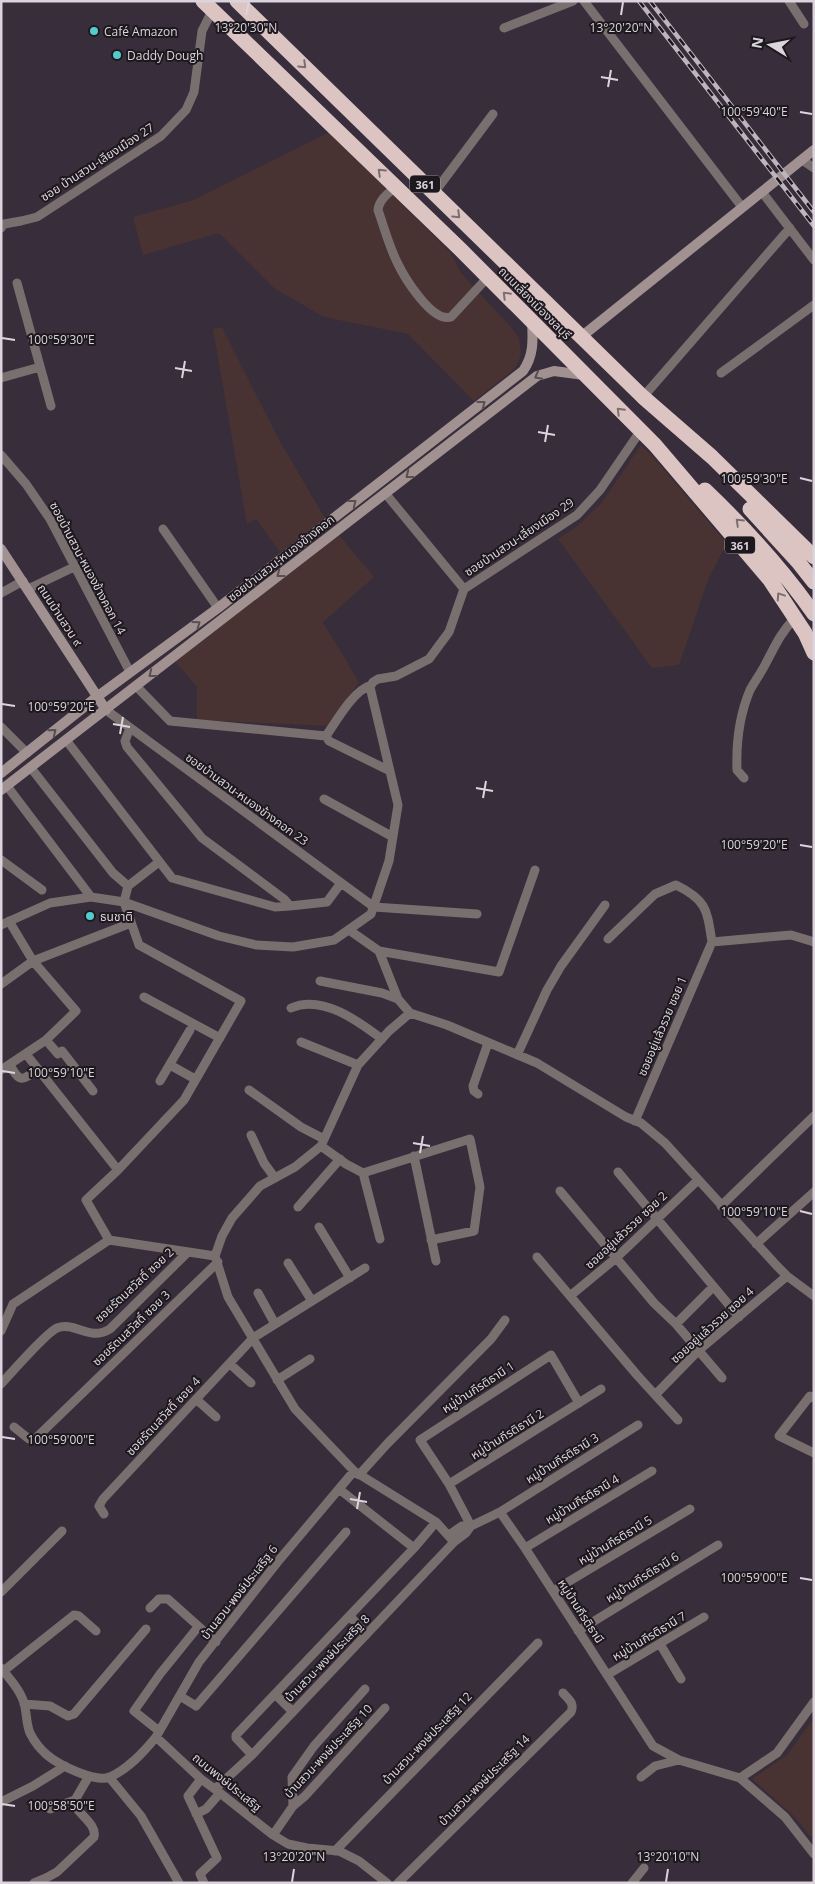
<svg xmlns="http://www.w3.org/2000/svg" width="815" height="1884" font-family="'Open Sans','Noto Sans Thai',sans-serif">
	<rect width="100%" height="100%" fill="#382d3a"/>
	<path fill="#483332" d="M330,132L450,252L461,273L511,327L519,338L521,354L518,363L513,370L474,401L408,334L324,317L274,288L219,233L143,255L133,217L191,201Z
		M222,327L278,438L325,518L280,552L256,519L247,524L213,329Z
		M641,445L654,458L727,544L709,577L679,665L652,668L558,539L580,524L603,501Z
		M338,534L374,577L323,622L359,682L329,726L197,720V687L175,661Z
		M814,1718V1841L794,1816L752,1779L787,1755Z"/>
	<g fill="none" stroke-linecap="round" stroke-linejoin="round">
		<path stroke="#796f6f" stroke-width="9" d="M584,1L742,207
			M789,1L804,24
			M504,28L573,1
			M802,160L814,168
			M396,187C388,193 379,200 378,210C384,227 389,246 397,262C404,277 432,323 451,317L488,277
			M762,192L814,260
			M434,193L493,114
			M1,228L4,224L21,221L37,217L161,136L186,110L194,92L202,31L213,9
			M17,283L51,406
			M721,373L814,305
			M1,378L40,367
			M643,397L790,228
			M1,455L26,484L50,519L130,672
			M385,493L464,589
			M163,529L218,608
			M28,589L74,567
			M1,593L23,581
			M136,686L170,721L326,736
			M106,710L374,907
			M1,727L27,753
			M130,728L125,741L127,747L202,838L284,899L290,906L327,902L341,883
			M326,736L329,741L390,771
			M326,736C337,720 353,691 371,685
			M66,740L172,878L275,907L290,906
			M31,768L113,873L128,886L124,902L139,945L241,1001L184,1100L118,1170L86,1200L109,1240L215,1256
			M744,778L737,770C736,742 739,716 750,690C755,681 761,673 766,663C775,646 781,632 795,618
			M7,786L91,897
			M324,799L393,837
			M1,860L42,890
			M128,886L159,862
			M374,907L477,914
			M1,925L50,903L91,897L124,902L219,936L256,945L293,947L334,940L371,914L389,861L398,805L370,687L373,682L378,679L396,676L429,659L449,632L464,589L577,515L600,490L641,430
			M349,930L379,951L398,999L410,1013L447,1025L537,1063L626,1117L641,1123L665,1143L777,1266L787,1276L814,1296
			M608,939L655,894L676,885C707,900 707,910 712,942
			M712,942L791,935L814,942
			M379,951L499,972L535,870
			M320,981L382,993L398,999
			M1,984L33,961L131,923
			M144,997L220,1038
			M291,1008C322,994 358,1021 382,1039
			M410,1013L389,1031L358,1065L321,1146L295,1167L260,1186L232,1218L222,1236L215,1256L228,1297L295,1409L354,1471L436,1522L454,1542
			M46,1040L58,1054L62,1051L93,1091
			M301,1042L358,1065
			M26,1054L118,1170
			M517,1055L547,990L561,966L605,905
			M10,1065C20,1083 22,1081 38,1069
			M170,1065L195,1079
			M1,1070L46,1040L76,1011L33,961L9,921
			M160,1081L190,1030
			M249,1090L301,1127L324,1139
			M478,1094L474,1091L473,1086L488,1043
			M635,1121L712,942
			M251,1135L264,1163L275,1178
			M321,1146L346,1164L363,1173L470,1139L480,1187L474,1231L431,1240
			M414,1156L436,1261
			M618,1172L739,1317
			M363,1173L380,1239
			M560,1191L654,1303L676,1324L722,1378
			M721,1206L814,1116
			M298,1207L340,1159
			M319,1227L350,1278
			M756,1244L814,1192
			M537,1257L637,1375L678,1420
			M288,1263L312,1301
			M258,1293L275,1324
			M570,1296L616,1258L698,1180
			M676,1324L713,1287
			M1,1331L13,1304L109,1240
			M230,1364L251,1383
			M277,1380L310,1359
			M1,1384C11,1373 47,1332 57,1328C75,1321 89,1342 110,1329L188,1252
			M656,1394L699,1350L787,1276
			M814,1398L810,1396L779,1436L814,1453
			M196,1399L216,1417
			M14,1427L29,1439H34L38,1436L218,1262
			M359,1475L387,1444L491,1339L505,1320
			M449,1484L601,1389
			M339,1489L414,1548L436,1522
			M500,1512L525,1548L653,1746L679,1760
			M104,1514L99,1506L103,1499L253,1338L365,1268
			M471,1526L449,1484L420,1440L551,1355L579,1403
			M449,1535L462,1526H471
			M525,1548L652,1471
			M553,1591L690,1509
			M1,1592L62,1531
			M150,1608L159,1599H168L216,1642
			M350,1616L366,1635
			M578,1631L718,1545
			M660,1644L681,1679
			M1,1668C10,1679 20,1690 24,1703C27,1713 26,1724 30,1733C34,1741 40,1749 47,1755C59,1765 95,1783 110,1777C129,1768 143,1753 156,1737L201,1779L220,1793L273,1835L288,1844L307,1848L339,1851L359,1861L387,1883
			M1,1673L74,1615L79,1616L96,1631
			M607,1675L704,1617
			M276,1695L293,1712
			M180,1696L196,1706L346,1532
			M24,1704L50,1706L68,1716L74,1714L146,1629
			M159,1731L134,1711L160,1674L198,1627
			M156,1737L199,1662L280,1559L354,1471
			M252,1755L236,1738V1735L414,1548
			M109,1777L141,1816L179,1883
			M641,1777L655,1766L679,1760L740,1778L785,1817L814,1854
			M740,1778L777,1753L814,1702
			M201,1779L188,1796L217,1858L200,1874L204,1883
			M215,1789L252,1755L454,1542L466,1533L471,1526L500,1512L638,1425
			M1,1802L33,1786L65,1766
			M293,1806L292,1777L314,1746L365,1689
			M50,1809L75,1800
			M196,1814L206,1809L220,1793
			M273,1835L293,1806L305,1796L385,1708
			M335,1851L538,1643
			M34,1883L46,1878L57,1872L94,1837C97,1825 81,1816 75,1806V1800L89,1776
			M398,1883L571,1712C575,1703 568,1699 563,1693
			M632,1883L644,1868"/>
		<path stroke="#a19291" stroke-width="10" d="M581,337L814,150
			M1,549L106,710
			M1,773L98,696L218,608L523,371C534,355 533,340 532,321
			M1,790L537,376L554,371L584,375"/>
		<path stroke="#dcc4c3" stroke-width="15" d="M203,1L462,251L655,445L770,580L805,633L814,653
			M237,1L643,397L712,457L814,557
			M705,490C746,529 781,567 814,614
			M750,509L799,563L814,582"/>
		<g stroke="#bdb5be" stroke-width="4.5">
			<path id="rail" d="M639,1L814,226
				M650,1L814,212"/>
		</g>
		<use href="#rail" stroke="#1d181d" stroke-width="2.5" stroke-dasharray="8" stroke-linecap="butt"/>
	</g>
	<defs><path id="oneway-chevron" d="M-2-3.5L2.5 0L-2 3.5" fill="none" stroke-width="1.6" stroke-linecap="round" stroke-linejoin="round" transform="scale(1.25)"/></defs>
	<g stroke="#7c6e70">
		<use href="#oneway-chevron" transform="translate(303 65) rotate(44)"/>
		<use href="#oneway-chevron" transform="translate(381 172) rotate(-136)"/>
		<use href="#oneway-chevron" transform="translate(457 215) rotate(44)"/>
		<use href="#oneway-chevron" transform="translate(506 295) rotate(-135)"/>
		<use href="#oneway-chevron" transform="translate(620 411) rotate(-135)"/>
		<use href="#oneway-chevron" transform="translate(739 522) rotate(-136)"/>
		<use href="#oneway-chevron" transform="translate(780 596) rotate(-124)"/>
	</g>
	<g stroke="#584f51">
		<use href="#oneway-chevron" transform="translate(538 376) rotate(152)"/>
		<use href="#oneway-chevron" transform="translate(482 404) rotate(-38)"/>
		<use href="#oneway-chevron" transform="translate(409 475) rotate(142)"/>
		<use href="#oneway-chevron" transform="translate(353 503) rotate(-38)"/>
		<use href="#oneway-chevron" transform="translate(280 574) rotate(142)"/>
		<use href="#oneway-chevron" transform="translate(197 624) rotate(-36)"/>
		<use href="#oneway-chevron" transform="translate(152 674) rotate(142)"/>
		<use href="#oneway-chevron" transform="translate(53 732) rotate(-39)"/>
	</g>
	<path fill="none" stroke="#dbd4dc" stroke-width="2" d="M246,15L249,2M621,15L623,2M601,77L618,80M608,87L611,70M800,112L812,114M2,338L15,340M175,368L192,371M182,378L185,361M538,432L555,435M545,442L548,425M800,478L812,481M2,704L15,706M113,724L130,727M120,734L123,717M476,788L493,791M483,798L486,781M800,845L812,847M2,1071L15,1073M413,1143L430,1146M420,1153L423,1136M800,1211L812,1214M2,1437L15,1439M350,1499L367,1502M357,1509L360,1492M800,1578L812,1580M2,1804L15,1806M292,1882L294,1869M666,1882L668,1869"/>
	<g fill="#52cdcc" stroke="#1d181d" stroke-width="2">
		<circle cx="94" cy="31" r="5"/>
		<circle cx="117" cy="55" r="5"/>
		<circle cx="90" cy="916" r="5"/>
	</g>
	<g text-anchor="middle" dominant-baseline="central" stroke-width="4" stroke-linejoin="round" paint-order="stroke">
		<g fill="#1d181d" stroke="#a29ca3" stroke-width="1">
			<rect x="410" y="175.5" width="30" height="17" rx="4"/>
			<rect x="725" y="536.5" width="30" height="17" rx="4"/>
		</g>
		<g font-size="11" font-weight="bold" fill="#dbd4dc">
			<text x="425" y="184">361</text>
			<text x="740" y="545">361</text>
		</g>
		<g font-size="12" fill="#dbd4dc" stroke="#1d181d" text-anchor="start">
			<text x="104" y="31">Café Amazon</text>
			<text x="127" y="55">Daddy Dough</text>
			<text x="100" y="916">ธนชาติ</text>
		</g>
		<g font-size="12" fill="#dbd4dc" stroke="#1d181d">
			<text transform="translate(97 162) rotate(-33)">ซอย บ้านสวน-เลียงเมือง 27</text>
			<text transform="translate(535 303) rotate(45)">ถนนเลี่ยงเมืองชลบุรี</text>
			<text transform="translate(519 537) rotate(-34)">ซอยบ้านสวน-เลี่ยงเมือง 29</text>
			<text transform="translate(281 558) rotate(-38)">ซอยบ้านสวน-หนองข้างคอก</text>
			<text transform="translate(88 568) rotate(62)">ซอยบ้านสวน-หนองข้างคอก 14</text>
			<text transform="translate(60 615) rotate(57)">ถนนบ้านสวน ๙</text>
			<text transform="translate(247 799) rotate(36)">ซอยบ้านสวน-หนองข้างคอก 23</text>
			<text transform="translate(662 1026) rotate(-67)">ซอยอยู่แล้วรวย ซอย 1</text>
			<text transform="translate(626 1230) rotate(-43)">ซอยอยู่แล้วรวย ซอย 2</text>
			<text transform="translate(134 1285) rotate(-43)">ซอยรัตนสวัสดิ์ ซอย 2</text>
			<text transform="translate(712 1325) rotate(-42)">ซอยอยู่แล้วรวย ซอย 4</text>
			<text transform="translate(131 1328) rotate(-44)">ซอยรัตนสวัสดิ์ ซอย 3</text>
			<text transform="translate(478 1387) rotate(-33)">หมู่บ้านกีรติธานี 1</text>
			<text transform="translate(163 1416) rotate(-47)">ซอยรัตนสวัสดิ์ ซอย 4</text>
			<text transform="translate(507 1434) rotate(-32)">หมู่บ้านกีรติธานี 2</text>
			<text transform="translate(562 1458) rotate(-32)">หมู่บ้านกีรติธานี 3</text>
			<text transform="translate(582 1499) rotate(-31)">หมู่บ้านกีรติธานี 4</text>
			<text transform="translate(615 1540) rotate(-31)">หมู่บ้านกีรติธานี 5</text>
			<text transform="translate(642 1577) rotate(-32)">หมู่บ้านกีรติธานี 6</text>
			<text transform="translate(239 1592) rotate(-52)">บ้านสวน-พงษ์ประเสริฐ 6</text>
			<text transform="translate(581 1611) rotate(57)">หมู่บ้านกีรติธานี</text>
			<text transform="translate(649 1636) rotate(-31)">หมู่บ้านกีรติธานี 7</text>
			<text transform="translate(327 1658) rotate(-46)">บ้านสวน-พงษ์ประเสริฐ 8</text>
			<text transform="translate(427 1738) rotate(-46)">บ้านสวน-พงษ์ประเสริฐ 12</text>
			<text transform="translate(328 1751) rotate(-47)">บ้านสวน-พงษ์ประเสริฐ 10</text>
			<text transform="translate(484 1780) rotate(-45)">บ้านสวน-พงษ์ประเสริฐ 14</text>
			<text transform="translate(227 1782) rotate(39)">ถนนพงษ์ประเสริฐ</text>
		</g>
	</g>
	<g font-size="12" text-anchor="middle" fill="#dbd4dc" stroke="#1d181d" stroke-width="4" stroke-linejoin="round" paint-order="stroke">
		<text x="621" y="32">13°20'20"N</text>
		<text x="246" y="32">13°20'30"N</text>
		<text x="754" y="116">100°59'40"E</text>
		<text x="61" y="344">100°59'30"E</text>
		<text x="754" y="483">100°59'30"E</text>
		<text x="61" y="711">100°59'20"E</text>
		<text x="754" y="849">100°59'20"E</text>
		<text x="61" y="1077">100°59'10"E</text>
		<text x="754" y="1216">100°59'10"E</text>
		<text x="61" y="1444">100°59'00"E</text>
		<text x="754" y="1582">100°59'00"E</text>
		<text x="61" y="1810">100°58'50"E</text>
		<text x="294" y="1861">13°20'20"N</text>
		<text x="668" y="1861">13°20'10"N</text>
	</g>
	<rect width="815" height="1884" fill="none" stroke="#dbd4dc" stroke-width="5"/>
	<g transform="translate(770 45) rotate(280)" stroke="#1d181d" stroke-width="4" paint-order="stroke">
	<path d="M0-4L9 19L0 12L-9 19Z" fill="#dbd4dc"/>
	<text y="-8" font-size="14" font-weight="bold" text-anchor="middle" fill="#dbd4dc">N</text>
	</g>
</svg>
